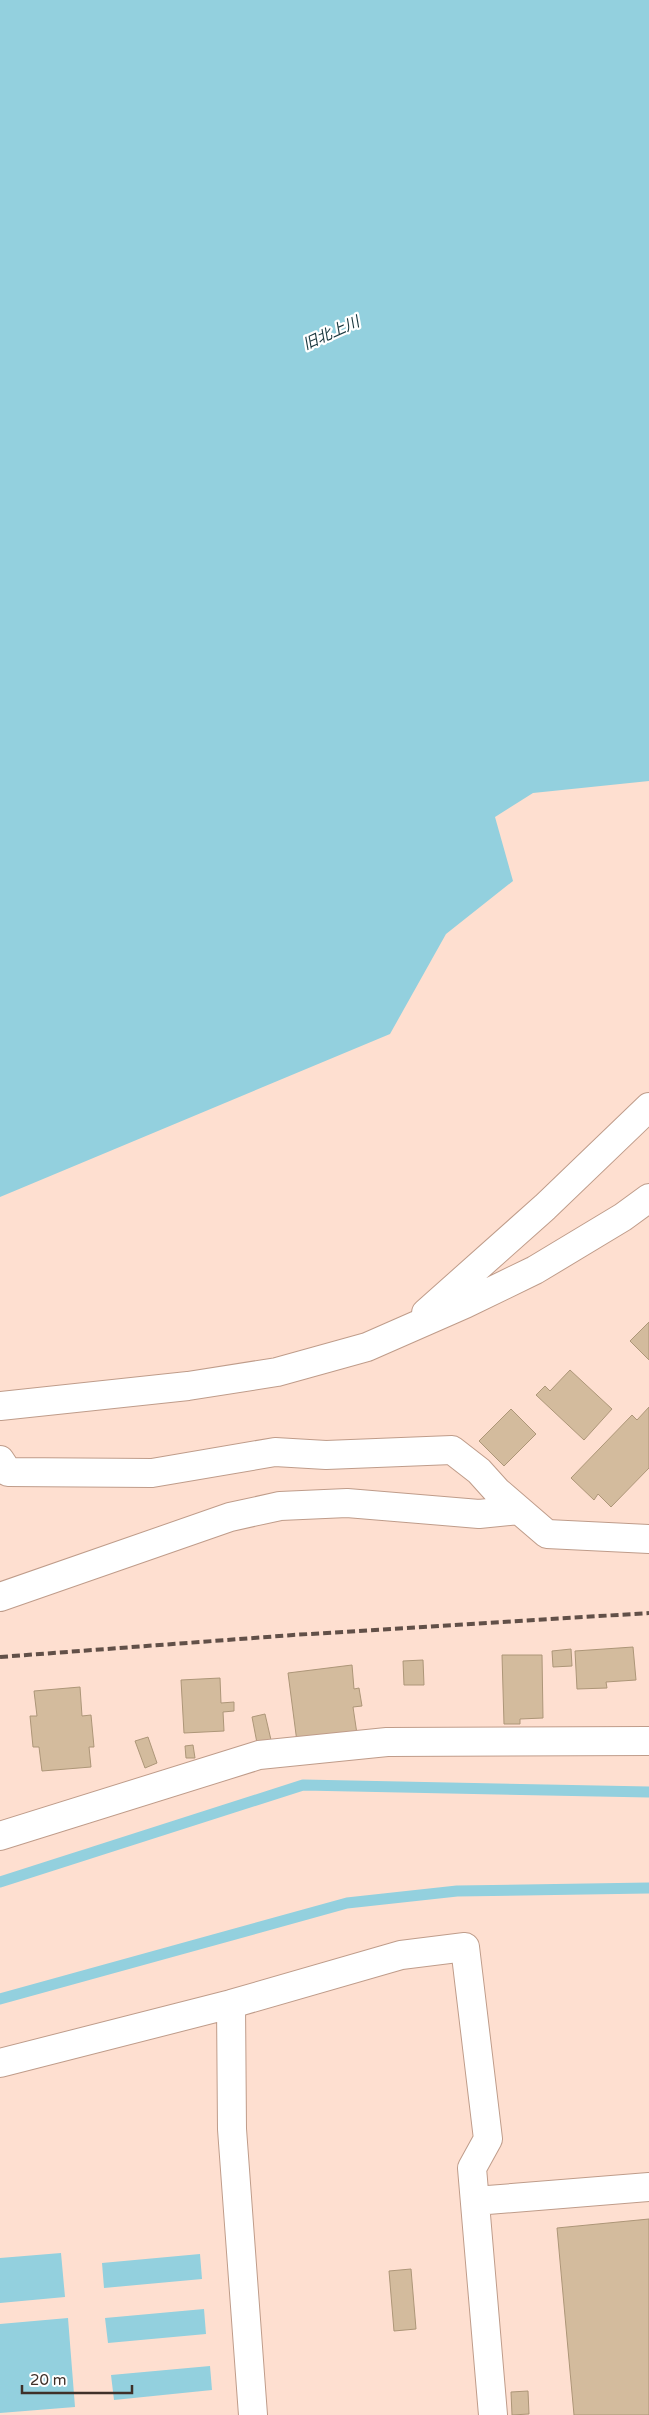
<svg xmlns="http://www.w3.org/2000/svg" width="649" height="2415" font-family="'Varela Round','Noto Sans JP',sans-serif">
	<rect width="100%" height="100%" fill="#fedfd0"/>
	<path fill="#93d0de" d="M0,0H649V781L533,793L495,817L513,881L446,934L390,1034L0,1197Z
		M61,2253L65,2297L0,2303V2258Z
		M200,2254L202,2279L104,2288L102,2263Z
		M204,2309L206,2334L108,2343L105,2318Z
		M68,2318L75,2407L0,2413V2324Z
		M210,2366L212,2390L114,2400L111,2375Z"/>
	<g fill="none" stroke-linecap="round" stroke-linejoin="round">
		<path stroke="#93d0de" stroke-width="11" d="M0,1882L303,1785L649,1792
			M0,1999L347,1903L457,1891L649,1888"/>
	</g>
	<path fill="#d3bb9d" stroke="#ad9678" d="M649,1322V1360L630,1341Z
		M570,1370L612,1409L584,1440L536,1395L545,1386L550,1391Z
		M649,1407V1468L611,1507L598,1494L594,1500L571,1478L632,1415L637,1420Z
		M511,1409L536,1434L504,1466L479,1441Z
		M633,1647L636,1680L606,1682L607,1688L577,1689L575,1651Z
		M571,1649L572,1666L553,1667L552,1651Z
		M502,1655H542L543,1718L520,1719V1724H504Z
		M423,1660L424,1685H404L403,1661Z
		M352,1665L354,1689L359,1688L362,1706L353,1707L357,1734L297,1742L288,1673Z
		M220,1678L221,1703L234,1702V1711L223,1712L224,1731L184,1733L181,1680Z
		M80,1687L82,1716L91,1715L94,1747H89L91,1767L42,1771L39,1747H33L30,1716H37L34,1691Z
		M265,1714L271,1740L257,1743L252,1717Z
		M148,1737L157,1763L145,1768L135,1741Z
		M193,1745L195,1758H186L185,1746Z
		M649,2219V2415H574L557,2228Z
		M411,2269L416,2329L394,2331L389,2271Z
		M528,2391L529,2414L512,2415L511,2392Z"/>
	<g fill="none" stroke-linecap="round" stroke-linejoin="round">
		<g stroke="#bf9c8a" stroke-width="30">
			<path id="minor" d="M426,1313L545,1207L649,1107
				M0,1406L188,1386L277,1372L367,1347L465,1304L535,1270L623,1217L649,1198
				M0,1460L8,1472L152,1473L275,1452L326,1455L452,1450L479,1471L497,1491L547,1534L649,1539
				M0,1597L230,1517L280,1506L347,1503L479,1514L519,1510
				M0,1836L259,1755L387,1742L649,1741
				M231,2004L232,2129L253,2415
				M0,2063L231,2004L401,1955L465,1947L488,2139L472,2168L493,2415
				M475,2201L649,2187"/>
		</g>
		<use href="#minor" stroke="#fff" stroke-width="28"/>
		<path stroke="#625048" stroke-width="4" stroke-dasharray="8 4" stroke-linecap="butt" d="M0,1657L293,1635L649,1613"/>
	</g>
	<g text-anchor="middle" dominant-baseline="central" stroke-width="4.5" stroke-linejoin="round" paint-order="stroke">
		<g font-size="15" font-style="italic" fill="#18363d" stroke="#fff">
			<text transform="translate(331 333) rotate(-24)">旧北上川</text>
		</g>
	</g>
	<path d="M22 2385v8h110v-8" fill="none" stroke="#3f3029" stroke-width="2.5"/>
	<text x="30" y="2385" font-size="15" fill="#3f3029" stroke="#ffffff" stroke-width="4" paint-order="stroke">20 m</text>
</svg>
